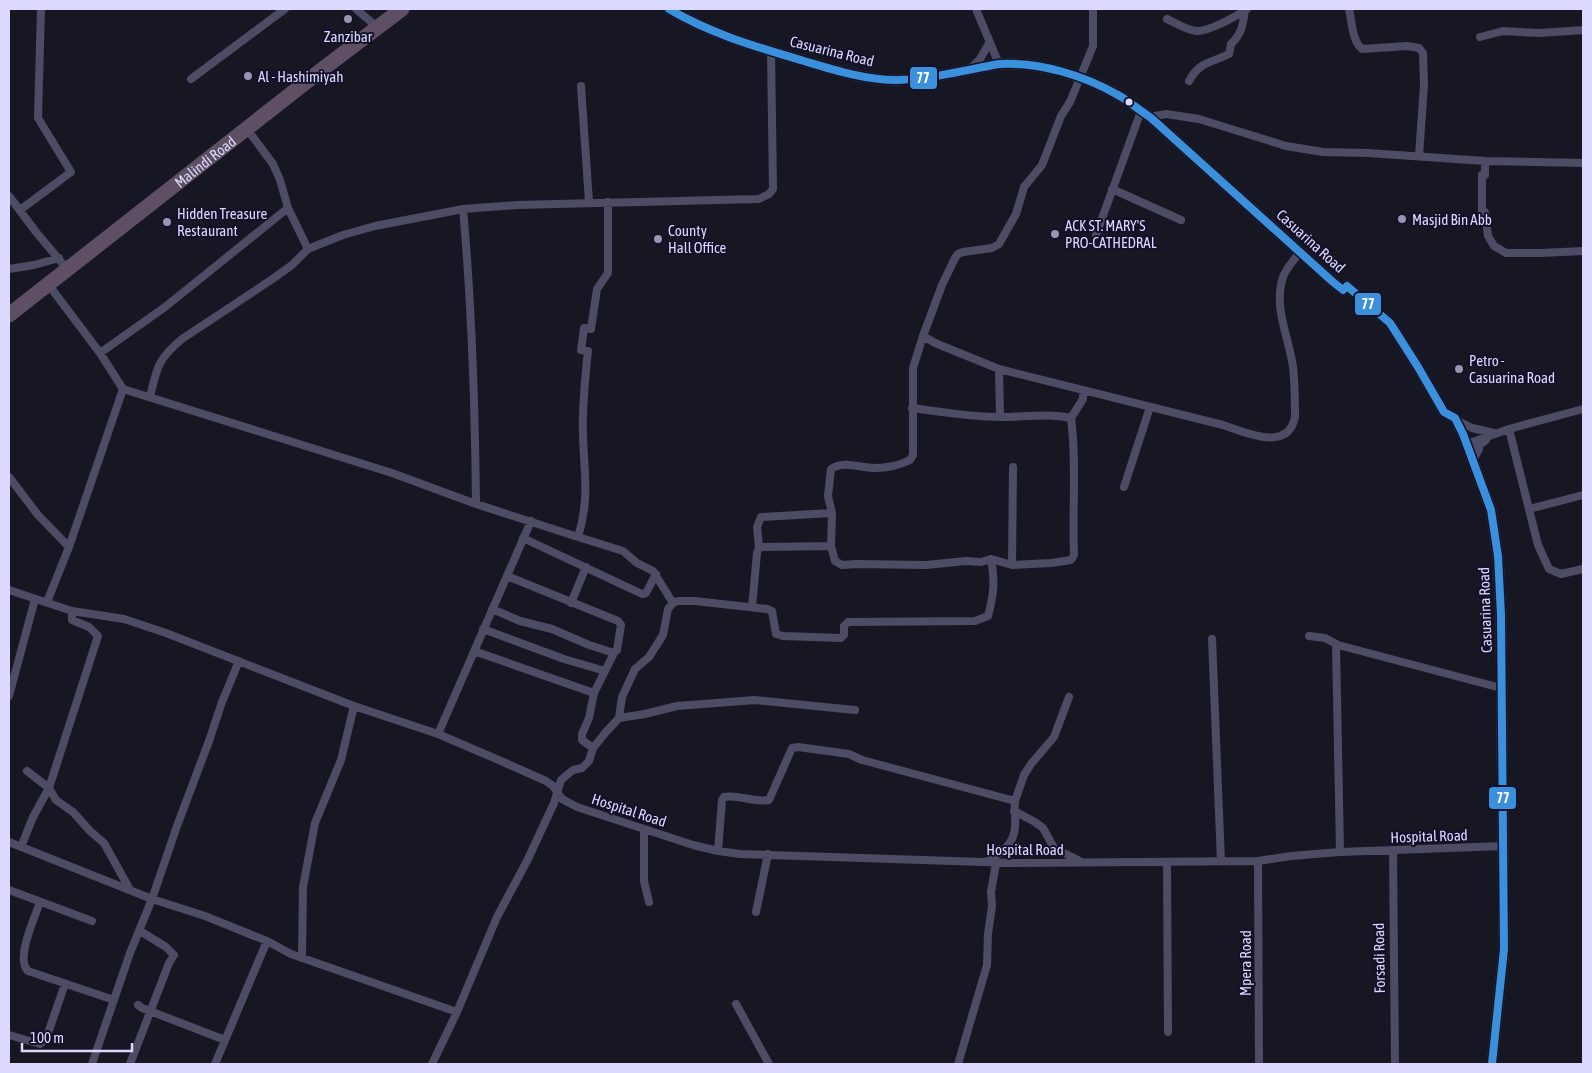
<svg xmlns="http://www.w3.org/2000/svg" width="1592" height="1073" font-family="'Asap Condensed',sans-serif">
	<rect width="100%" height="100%" fill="#171723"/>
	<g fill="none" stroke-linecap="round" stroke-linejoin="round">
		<path stroke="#4c4d64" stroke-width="8" d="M356,9L377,27
			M976,9L999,64
			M1093,9V46L1070,102L1061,116L1042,165L1024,187L1016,214L999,244L992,248L963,252L958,254L955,258L942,285L923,336L935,343L999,369L1223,425C1244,432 1288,453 1295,417C1295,401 1295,384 1293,367C1289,337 1273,308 1283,277C1286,268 1294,260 1300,252
			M1349,9C1352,21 1352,41 1362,49L1407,46L1419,48L1423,53L1424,85L1419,156
			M1167,19C1176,23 1186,30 1196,31C1208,32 1237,16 1247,9
			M1480,37L1503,31L1540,33L1583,30
			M970,69L980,59L988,45
			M191,79L285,9
			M1189,81C1200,61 1211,63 1229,54L1231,44C1242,34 1243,24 1245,10
			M581,86L589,202
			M1150,117L1166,114L1199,119L1286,146L1323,152L1368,153L1485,161L1583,163
			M247,129L273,164L280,180L288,208L308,249
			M1485,161V175H1482V212H1485L1488,236L1494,246L1506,253H1541L1583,251
			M1112,189L1181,220
			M9,196L36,232L67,269
			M463,209C472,307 475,405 476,504
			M20,210L71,172L38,118L41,9
			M1096,235L1141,111
			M9,269L34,265L59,258
			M48,284L100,353L123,389L392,473L476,504L578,537C590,499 584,473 583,435C582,407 585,378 588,351L581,350L584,328L591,329L597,289L608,273V202
			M923,336L913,368V455L910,460C900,465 886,468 875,468C859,468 845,460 831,469L828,496L832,513L831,546L835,561L842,565L856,564L926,565L966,561L981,562L991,559L1012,565L1051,563L1071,560L1074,555C1072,509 1077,463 1071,418
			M100,353L165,307L288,208
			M999,369L1000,417
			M150,397C157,367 158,359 182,339L271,280L292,265L308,249L343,235L375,226L463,209L517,205L759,199L769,194L773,189L771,51
			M912,408C942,412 972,417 1001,417C1025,417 1048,413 1071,418L1083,399V391
			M1456,420L1472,428L1494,433
			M1509,429L1538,545L1549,569L1561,574L1583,569
			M1467,444L1509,429L1583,409
			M1473,460L1479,449L1477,447L1486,440
			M9,477L38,515L69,547
			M1124,487L1150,407
			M1529,509L1583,495
			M578,537L623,551L637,563L653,571L673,603
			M523,538L642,594L646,593L656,574
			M759,547L831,546
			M1012,565L1013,467
			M507,576L618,621L621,625L617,650L614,653L594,693L589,718L582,734V740L593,748
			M9,590L72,611L124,619L166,633L354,706L438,734L501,761L546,781L553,786L562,799L577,807L693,845L718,851L740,854L1014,863L1258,861L1291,856L1340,852L1503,846
			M47,602L69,547L123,389
			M571,603L586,567
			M752,607L757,553L759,547L757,527L761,517L832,513
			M492,609L520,621L552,629L589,645L614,653
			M483,629L564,659L605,671
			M1309,636L1325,638L1338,645L1501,688
			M1212,639L1221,862
			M1336,644L1340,852
			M474,651L594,693
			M9,696L35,599
			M619,718L645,714L677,706L755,700L855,710
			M438,734L531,521
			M27,771L49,788L56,800L73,812L90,831L104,843L129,888
			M1015,801L1024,775L1031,764L1054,737L1069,697
			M1014,811L1035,822L1043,828L1054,848L1080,861
			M644,829V881L649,902
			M9,842L152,899L205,916L267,941L291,954L457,1012
			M21,847L33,817L49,788L98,636L89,627L72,620V611
			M718,851L722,800L724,797C739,794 754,803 769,800L792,748L798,747L849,754L862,760L1015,801C1014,810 1016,817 1015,826C1015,844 1000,854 986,862
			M1393,851L1395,1064
			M1258,861L1259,1064
			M1167,862L1168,1032
			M9,890L92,921
			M40,902C35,917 15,959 28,971L114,1000
			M756,912L768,854
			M302,958L303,887L315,823L341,760L354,706
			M736,1004L769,1064
			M138,1005L142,1008L225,1040
			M9,1035L40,1044L46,1039L65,984
			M92,1064L130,953L152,899L177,826L209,741L222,702L239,661
			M130,1064L169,963L174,955L166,947L140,931
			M215,1064L267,941
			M432,1064L457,1012L497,917L527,861L554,803L561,780L573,770L582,768L589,761L593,748L606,732L619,718L622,697L635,669L649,657L663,635L668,609L673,603L678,601H695L767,609L772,611L776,634L783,636L841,638L844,635V626L848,622L975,621L988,616C994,594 995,581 991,559
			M958,1064L987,965L988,934L992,906L991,892L996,863"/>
		<path stroke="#4f5169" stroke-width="11" d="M669,9C711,34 757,47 804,61C834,70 866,80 897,80C931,79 966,70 999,64C1040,62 1083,75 1118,95C1129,101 1139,110 1150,117L1333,282L1343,290L1347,286L1390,323L1418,367L1444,412L1455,418L1463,434L1491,510L1498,556L1501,615L1504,949L1492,1064"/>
		<path stroke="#5e4f65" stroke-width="15" id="s1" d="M9,315L324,68L402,9"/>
		<g stroke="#131129" stroke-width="11">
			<path id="bus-1" d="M669,9C711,34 757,47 804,61C834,70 866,80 897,80C931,79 966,70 999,64C1040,62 1083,75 1118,95C1129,101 1139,110 1150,117L1333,282L1343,290L1347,286L1390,323L1418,367L1444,412L1455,418L1463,434L1491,510L1498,556L1501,615L1504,949L1492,1064"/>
		</g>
		<use href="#bus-1" stroke="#3a90db" stroke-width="8"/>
	</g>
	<g fill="#9696b1" stroke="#131129" stroke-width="2">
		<circle cx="348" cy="19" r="5"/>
		<circle cx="248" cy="76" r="5"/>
		<circle cx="1402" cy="219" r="5"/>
		<circle cx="167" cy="222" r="5"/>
		<circle cx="1055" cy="234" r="5"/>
		<circle cx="658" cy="239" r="5"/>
		<circle cx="1459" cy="369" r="5"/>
	</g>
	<circle fill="#dbdafe" stroke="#131129" stroke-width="2" cx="1129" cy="102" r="4.5"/>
	<g text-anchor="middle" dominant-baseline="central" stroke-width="4" stroke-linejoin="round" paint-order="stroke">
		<g font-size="15" fill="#dbdafe" stroke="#131129" text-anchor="start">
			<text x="348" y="36" text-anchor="middle">Zanzibar</text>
			<text x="258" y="76">Al - Hashimiyah</text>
			<text x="177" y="213">Hidden Treasure<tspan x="177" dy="17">Restaurant</tspan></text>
			<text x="1412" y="219">Masjid Bin Abb</text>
			<text x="1065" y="225">ACK ST. MARY'S<tspan x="1065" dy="17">PRO-CATHEDRAL</tspan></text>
			<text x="668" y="230">County<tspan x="668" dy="17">Hall Office</tspan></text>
			<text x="1469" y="360">Petro -<tspan x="1469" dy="17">Casuarina Road</tspan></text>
		</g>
		<g font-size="15" fill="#dbdafe" stroke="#131129">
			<text transform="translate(832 51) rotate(14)">Casuarina Road</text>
			<text stroke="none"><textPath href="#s1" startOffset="249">Malindi Road</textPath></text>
			<text transform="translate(1311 241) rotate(42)">Casuarina Road</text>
			<text transform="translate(1485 610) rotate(-92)">Casuarina Road</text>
			<text transform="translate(629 810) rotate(18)">Hospital Road</text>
			<text transform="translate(1429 836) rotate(-2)">Hospital Road</text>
			<text x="1025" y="849">Hospital Road</text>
			<text transform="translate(1379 958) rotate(-91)">Forsadi Road</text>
			<text transform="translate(1245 963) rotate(-90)">Mpera Road</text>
		</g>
	</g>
	<g stroke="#131129" stroke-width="2">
		<rect x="909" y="66" width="29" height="24" rx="5" fill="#3a90db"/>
		<rect x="1354" y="292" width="28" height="24" rx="5" fill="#3a90db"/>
		<rect x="1488" y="786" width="29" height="24" rx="5" fill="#3a90db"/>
	</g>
	<g font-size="14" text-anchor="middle" font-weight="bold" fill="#fff">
		<text x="923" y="83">77</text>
		<text x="1368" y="309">77</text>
		<text x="1503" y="803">77</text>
	</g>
	<rect width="1592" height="1073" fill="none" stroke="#dbdafe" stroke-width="20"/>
	<path d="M22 1043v8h110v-8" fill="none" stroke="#dbdafe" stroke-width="2.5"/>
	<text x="30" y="1043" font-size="15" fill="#dbdafe" stroke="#131129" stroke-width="4" paint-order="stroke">100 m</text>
</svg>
